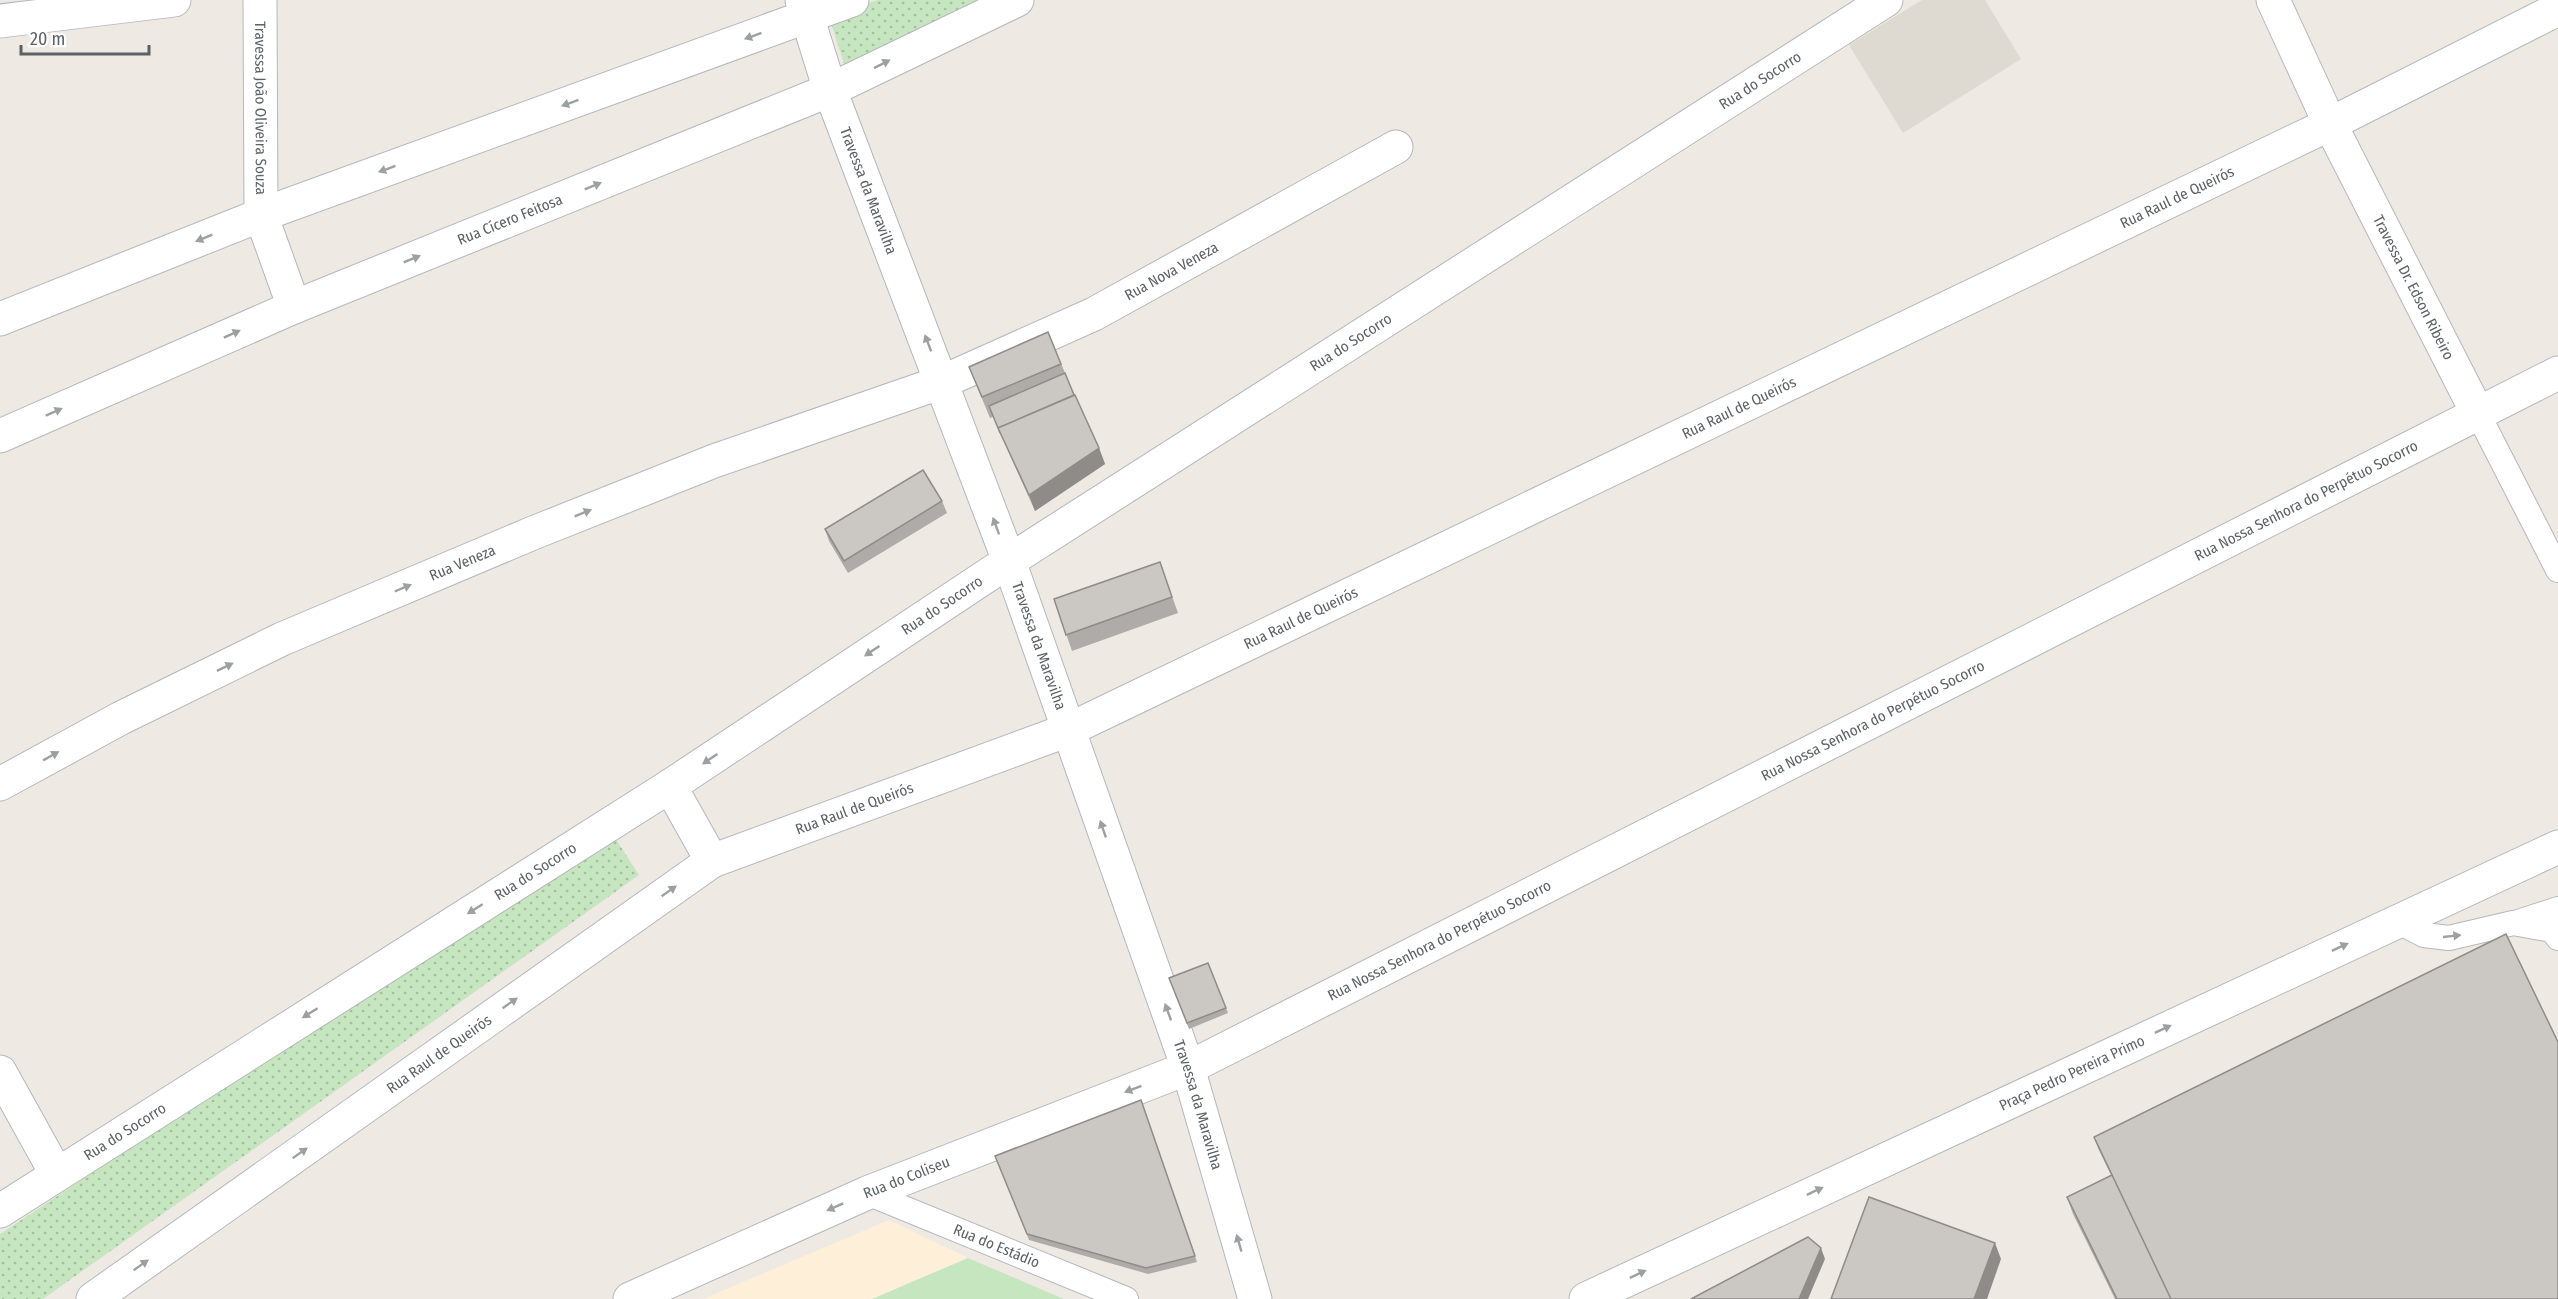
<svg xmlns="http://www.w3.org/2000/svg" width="2558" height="1299" font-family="'Fira Sans Condensed',sans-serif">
	<defs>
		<pattern id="green-dots" width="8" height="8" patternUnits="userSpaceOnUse" patternTransform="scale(1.5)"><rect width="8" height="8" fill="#c6e6c0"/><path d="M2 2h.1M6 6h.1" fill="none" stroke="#a4bea0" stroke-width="1.8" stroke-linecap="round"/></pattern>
	</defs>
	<rect width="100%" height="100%" fill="#eeeae3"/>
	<path fill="#feefd9" d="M889,1220L968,1258L872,1299H703Z"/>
	<path fill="#dedad1" d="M1922,0H1985L2021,59L1903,133L1849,45Z"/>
	<path fill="url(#green-dots)" d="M878,0H987L846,70L828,14Z
		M610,830L639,875L43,1299H0V1234Z"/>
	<path fill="#c6e6c0" d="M968,1258L1064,1299H872Z"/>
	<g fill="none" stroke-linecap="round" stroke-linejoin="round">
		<g stroke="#b4b7bb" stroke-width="26">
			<g id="service">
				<path d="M2477,412L2558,570"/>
				<path d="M2397,921L2424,935L2449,938L2513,923L2552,930L2558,938"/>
				<path d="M2518,922L2558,909"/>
				<path id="s1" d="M867,1193L1126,1299"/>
			</g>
		</g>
		<g stroke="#b4b7bb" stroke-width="35">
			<g id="minor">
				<path id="s2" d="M260,0L261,215L294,307"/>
				<path id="s3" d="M2273,0L2330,124L2477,412"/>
				<path d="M0,21L174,0"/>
				<path d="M0,319L261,215L808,16"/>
				<path id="s4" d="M942,382L1094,314L1396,147"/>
				<path id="s5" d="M0,436L294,307L830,90"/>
				<path d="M670,786L712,861"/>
				<path d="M0,1072L56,1173"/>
				<path id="s6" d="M0,1211L670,786L1009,561L1886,0"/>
				<path id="s7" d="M93,1299L712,861L1068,730L2330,124L2558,9"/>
				<path id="s8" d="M630,1299L867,1193L1188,1068L2558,373"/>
			</g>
		</g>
		<g stroke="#b4b7bb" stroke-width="35">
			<g id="tertiary">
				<path d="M808,16L852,0"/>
				<path d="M830,90L1017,0"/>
				<path id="s9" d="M0,784L121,718L282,639L533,533L714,461L942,382"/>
			</g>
		</g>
		<g stroke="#b2b7bb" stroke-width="35">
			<g id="secondary">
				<path id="s10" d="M802,0L830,90L1009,561L1188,1068L1255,1299"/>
				<path id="s11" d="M1586,1299L2558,847"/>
			</g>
		</g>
		<use href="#service" stroke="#fff" stroke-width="24"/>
		<use href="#minor" stroke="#fff" stroke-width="33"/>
		<use href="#tertiary" stroke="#fff" stroke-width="33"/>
		<use href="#secondary" stroke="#fff" stroke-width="33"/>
	</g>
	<path fill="#afaba8" d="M1048,332L1065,373L1099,448L1105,464L1035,511L993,417L990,418L969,367Z
		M942,501L947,513L848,573L829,541L825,529Z
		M1160,562L1178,613L1072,651L1054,599Z
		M1208,963L1228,1013L1189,1029L1169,978Z
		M1141,1100L1197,1262L1148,1274L1029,1240L995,1156Z
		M2094,1137L2558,1299H2115L2073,1214L2067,1197L2111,1175L2098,1148Z"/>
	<path fill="#8e8b88" d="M1099,448L1105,464L1035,511L1029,495Z
		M1995,1243L2001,1259L1987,1299H1974Z
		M1821,1248L1825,1259L1808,1299H1799Z"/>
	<path fill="#cbc7c3" stroke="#8e8b88" stroke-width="1.5" d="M1048,332L1061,364L982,397L969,367Z
		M1065,373L1074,395L998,428L1000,433L989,406Z
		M1075,395L1099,448L1029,495L998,428Z
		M923,470L942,501L844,561L825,529Z
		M1160,562L1172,597L1066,635L1054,599Z
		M2506,934L2558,1042V1299H2171L2094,1137Z
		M1208,963L1226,1008L1187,1023L1169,978Z
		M1141,1100L1195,1256L1146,1268L1027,1234L995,1156Z
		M2112,1175L2171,1299H2117L2067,1197Z
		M1869,1197L1995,1243L1974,1299H1831Z
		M1808,1237L1821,1248L1799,1299H1691Z"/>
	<defs><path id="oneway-solid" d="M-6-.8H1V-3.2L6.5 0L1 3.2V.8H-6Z" transform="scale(1.5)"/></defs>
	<g fill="#9da0a2">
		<use href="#oneway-solid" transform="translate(753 36) rotate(160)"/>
		<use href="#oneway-solid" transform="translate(882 64) rotate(-27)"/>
		<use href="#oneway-solid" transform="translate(570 103) rotate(160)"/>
		<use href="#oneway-solid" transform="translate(387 169) rotate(160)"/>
		<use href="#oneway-solid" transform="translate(593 186) rotate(-22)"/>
		<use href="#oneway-solid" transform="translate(204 238) rotate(158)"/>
		<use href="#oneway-solid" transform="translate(412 259) rotate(-22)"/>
		<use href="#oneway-solid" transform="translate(232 334) rotate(-24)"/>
		<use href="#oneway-solid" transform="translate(928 343) rotate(-111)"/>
		<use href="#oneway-solid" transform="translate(54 412) rotate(-24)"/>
		<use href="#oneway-solid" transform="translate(583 513) rotate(-22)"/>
		<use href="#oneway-solid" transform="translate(996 526) rotate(-110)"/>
		<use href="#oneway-solid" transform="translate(403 588) rotate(-23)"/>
		<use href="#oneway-solid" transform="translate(872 651) rotate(146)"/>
		<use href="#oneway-solid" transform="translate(225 667) rotate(-26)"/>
		<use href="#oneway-solid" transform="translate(51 756) rotate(-29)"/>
		<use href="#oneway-solid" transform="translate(710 759) rotate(146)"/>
		<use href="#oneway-solid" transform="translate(1103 829) rotate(-109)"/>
		<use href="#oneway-solid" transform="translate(669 891) rotate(-35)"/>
		<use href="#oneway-solid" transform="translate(475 909) rotate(148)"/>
		<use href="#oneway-solid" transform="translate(2452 936) rotate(-6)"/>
		<use href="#oneway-solid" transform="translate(2340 947) rotate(-25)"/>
		<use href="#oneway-solid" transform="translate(510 1003) rotate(-35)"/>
		<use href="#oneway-solid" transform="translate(1168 1012) rotate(-110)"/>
		<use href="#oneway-solid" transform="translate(310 1013) rotate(148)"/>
		<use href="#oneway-solid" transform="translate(2163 1029) rotate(-25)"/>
		<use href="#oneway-solid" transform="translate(1133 1089) rotate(159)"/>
		<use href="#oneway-solid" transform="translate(300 1153) rotate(-35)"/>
		<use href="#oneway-solid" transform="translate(1815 1191) rotate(-25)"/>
		<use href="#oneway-solid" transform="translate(835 1207) rotate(156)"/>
		<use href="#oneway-solid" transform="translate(1239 1243) rotate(-106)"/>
		<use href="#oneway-solid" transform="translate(141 1265) rotate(-35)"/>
		<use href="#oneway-solid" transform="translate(1638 1274) rotate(-25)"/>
	</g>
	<g text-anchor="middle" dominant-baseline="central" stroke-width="4.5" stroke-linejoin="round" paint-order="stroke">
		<g font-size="15" fill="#5b6164" stroke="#fff">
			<text stroke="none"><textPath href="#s6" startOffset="2092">Rua do Socorro</textPath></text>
			<text stroke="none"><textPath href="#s2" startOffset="108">Travessa João Oliveira Souza</textPath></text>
			<text stroke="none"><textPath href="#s10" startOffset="202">Travessa da Maravilha</textPath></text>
			<text stroke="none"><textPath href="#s7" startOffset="2368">Rua Raul de Queirós</textPath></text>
			<text stroke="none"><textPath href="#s5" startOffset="554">Rua Cícero Feitosa</textPath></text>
			<text stroke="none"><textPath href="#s4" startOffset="255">Rua Nova Veneza</textPath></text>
			<text stroke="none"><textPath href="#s3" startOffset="320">Travessa Dr. Edson Ribeiro</textPath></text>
			<text stroke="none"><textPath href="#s6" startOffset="1606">Rua do Socorro</textPath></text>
			<text stroke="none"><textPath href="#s7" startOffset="1882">Rua Raul de Queirós</textPath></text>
			<text stroke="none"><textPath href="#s8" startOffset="1858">Rua Nossa Senhora do Perpétuo Socorro</textPath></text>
			<text stroke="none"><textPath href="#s9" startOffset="513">Rua Veneza</textPath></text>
			<text stroke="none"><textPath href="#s6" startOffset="1120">Rua do Socorro</textPath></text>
			<text stroke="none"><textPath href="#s7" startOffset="1396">Rua Raul de Queirós</textPath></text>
			<text stroke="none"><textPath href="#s10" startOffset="688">Travessa da Maravilha</textPath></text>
			<text stroke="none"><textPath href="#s8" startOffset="1372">Rua Nossa Senhora do Perpétuo Socorro</textPath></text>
			<text stroke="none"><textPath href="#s7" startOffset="910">Rua Raul de Queirós</textPath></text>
			<text stroke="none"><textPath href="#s6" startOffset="634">Rua do Socorro</textPath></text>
			<text stroke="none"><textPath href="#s8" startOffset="886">Rua Nossa Senhora do Perpétuo Socorro</textPath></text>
			<text stroke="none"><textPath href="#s7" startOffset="424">Rua Raul de Queirós</textPath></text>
			<text stroke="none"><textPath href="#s11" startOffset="536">Praça Pedro Pereira Primo</textPath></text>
			<text stroke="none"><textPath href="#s10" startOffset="1174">Travessa da Maravilha</textPath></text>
			<text stroke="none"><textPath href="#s6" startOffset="148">Rua do Socorro</textPath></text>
			<text stroke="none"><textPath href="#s8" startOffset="302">Rua do Coliseu</textPath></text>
			<text stroke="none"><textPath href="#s1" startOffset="140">Rua do Estádio</textPath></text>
		</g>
	</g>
	<path d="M21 45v9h128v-9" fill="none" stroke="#5b6164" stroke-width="3"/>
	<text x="30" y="45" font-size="18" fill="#5b6164" stroke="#ffffff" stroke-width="4.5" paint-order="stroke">20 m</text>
</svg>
